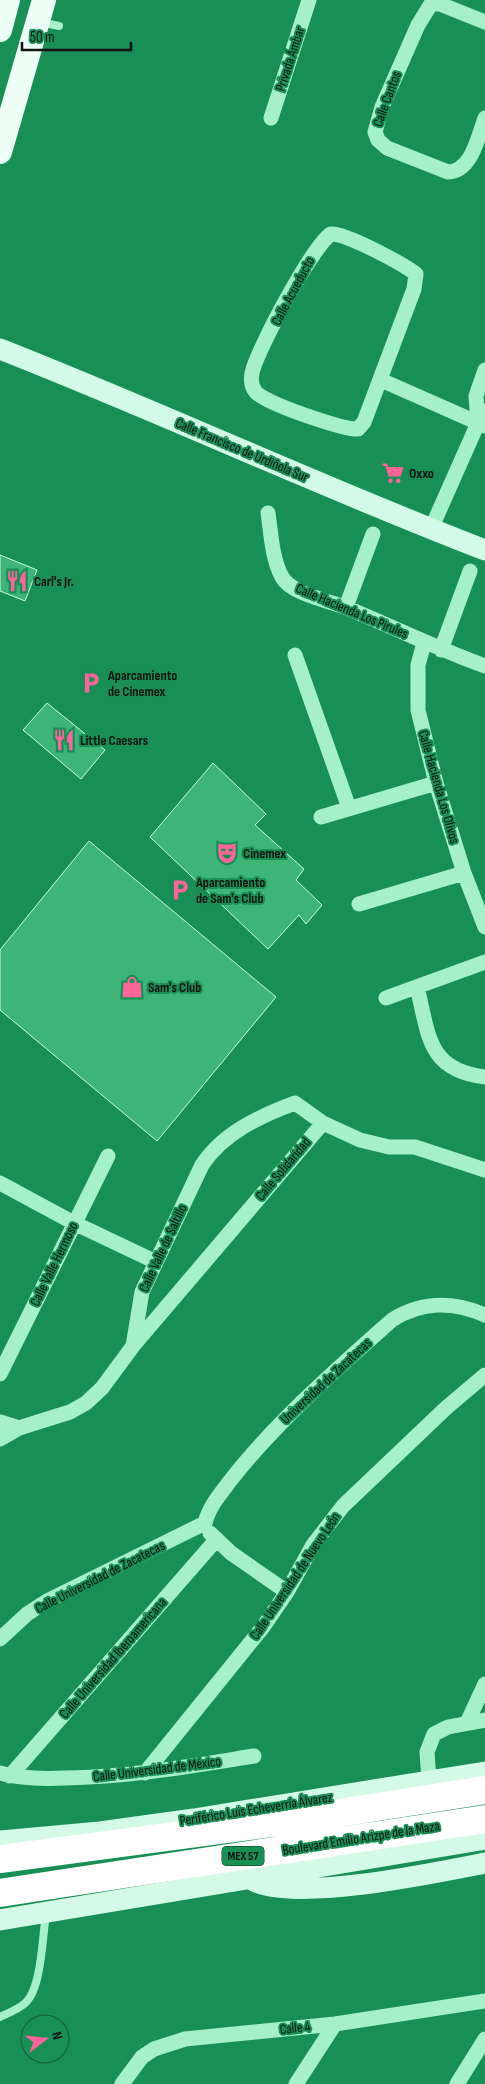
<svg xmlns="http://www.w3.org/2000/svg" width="485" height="2084" font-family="'Sofia Sans Condensed',sans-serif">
	<rect width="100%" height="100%" fill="#188f54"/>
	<path fill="#3db579" stroke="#cbfbe3" d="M0,555L37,570L25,601L0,591Z
		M47,703L105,750L81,779L23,730Z
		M213,763L266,814L255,825L304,869L296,880L322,905L306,924L299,915L268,949L150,837Z
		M89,841L276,997L157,1141L0,1010V950Z"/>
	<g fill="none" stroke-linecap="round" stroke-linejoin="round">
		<path stroke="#a5efc9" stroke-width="8" d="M40,22L59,26
			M0,2017C8,2013 17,2010 24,2004C42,1990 42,1937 46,1915"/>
		<path stroke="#a5efc9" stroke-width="15" d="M485,22L440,4H431L418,25L382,107L375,132L378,140L387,148L448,172C472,171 478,137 485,118
			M271,118L309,0
			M331,234C346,233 403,264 416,274L414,289L364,422L358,429H354C338,427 262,403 255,391C251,386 251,379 252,373C257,350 313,245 331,234Z
			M381,380L485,426
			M478,423L476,396L485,370
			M268,513C271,533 272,559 282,577C291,594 330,601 347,608C393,627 438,649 485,666
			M431,529L478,423L485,411
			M346,607L373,534
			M424,643L418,665V710L436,783L464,873L485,927
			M441,650L470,571
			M295,655L349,808
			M321,817L436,783
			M359,904L464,873
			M417,987C429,1035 427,1070 485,1077
			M386,998L485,962
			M0,1183L74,1223L156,1262
			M133,1346L142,1292L202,1165C223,1133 260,1116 295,1103L323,1123L360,1140L389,1147H415L485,1170
			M0,1374L108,1156
			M0,1422L19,1428
			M0,1439L19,1428L70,1412L86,1403L102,1388L133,1346L323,1123
			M205,1523C209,1507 220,1494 230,1481C275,1423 337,1369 392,1320C422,1301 452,1301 485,1315
			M210,1533L231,1553L287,1592
			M0,1639L27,1614L47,1601L205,1523
			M467,1723L485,1684
			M0,1773C20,1779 43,1779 65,1778C129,1777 191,1766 254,1756
			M145,1773L263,1627L287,1592L313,1545L343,1506L446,1408L485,1375
			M10,1776L216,1540
			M429,1781L427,1752L434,1734L448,1727L485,1720
			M122,2084L142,2057L154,2049L185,2039L335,2024L485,2001
			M296,2084L335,2024
			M457,2084L485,2039"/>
		<path stroke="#d2fae7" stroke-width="21" d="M0,349C163,413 321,487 485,550
			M0,1841L100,1832L194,1819L485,1772
			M254,1881C297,1902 434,1873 485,1863
			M0,1920L485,1839"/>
		<path stroke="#edfff7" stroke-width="24" d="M0,30L8,0
			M0,152L44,0"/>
		<path stroke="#fff" stroke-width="28" d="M0,1859L294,1820L485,1790
			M0,1893L485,1819"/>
	</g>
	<defs>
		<g id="supermarket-bare" transform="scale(1.725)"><path d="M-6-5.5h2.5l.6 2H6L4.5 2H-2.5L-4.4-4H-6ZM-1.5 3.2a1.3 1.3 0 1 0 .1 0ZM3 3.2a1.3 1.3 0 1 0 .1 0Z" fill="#ff6399" stroke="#188f54" stroke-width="2.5" paint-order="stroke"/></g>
		<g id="restaurant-bare" transform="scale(1.725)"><path d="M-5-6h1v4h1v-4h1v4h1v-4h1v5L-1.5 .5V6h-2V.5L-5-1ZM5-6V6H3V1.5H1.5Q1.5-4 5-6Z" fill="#ff6399" stroke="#188f54" stroke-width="2.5" paint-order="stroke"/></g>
		<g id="parking-bare" transform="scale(1.725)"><path d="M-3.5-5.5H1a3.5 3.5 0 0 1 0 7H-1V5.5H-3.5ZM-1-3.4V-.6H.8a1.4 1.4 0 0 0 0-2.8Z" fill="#ff6399" stroke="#188f54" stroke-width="2.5" paint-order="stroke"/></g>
		<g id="theatre-bare" transform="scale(1.725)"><path d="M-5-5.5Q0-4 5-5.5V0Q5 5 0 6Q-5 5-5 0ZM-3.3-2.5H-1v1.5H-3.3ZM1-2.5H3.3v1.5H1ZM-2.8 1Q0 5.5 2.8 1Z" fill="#ff6399" stroke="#188f54" stroke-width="2.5" paint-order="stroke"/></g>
		<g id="shop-bare" transform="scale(1.725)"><path d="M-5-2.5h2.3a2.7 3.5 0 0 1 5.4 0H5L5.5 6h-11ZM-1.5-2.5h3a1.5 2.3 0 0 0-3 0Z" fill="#ff6399" stroke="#188f54" stroke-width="2.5" paint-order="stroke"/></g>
	</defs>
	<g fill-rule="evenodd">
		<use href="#supermarket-bare" x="393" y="473"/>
		<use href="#restaurant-bare" x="17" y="581"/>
		<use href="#parking-bare" x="91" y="683"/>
		<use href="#restaurant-bare" x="64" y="740"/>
		<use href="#theatre-bare" x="227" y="853"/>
		<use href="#parking-bare" x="180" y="890"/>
		<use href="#shop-bare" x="132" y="987"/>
	</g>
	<g text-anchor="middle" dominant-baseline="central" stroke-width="4" stroke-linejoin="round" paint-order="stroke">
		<rect fill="#188f54" stroke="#133725" stroke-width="1" x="222" y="1846.5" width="42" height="19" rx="4"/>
		<g font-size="12" font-weight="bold" fill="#111">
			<text x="243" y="1856">MEX 57</text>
		</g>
		<g font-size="14" fill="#111" stroke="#188f54">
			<text transform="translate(290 59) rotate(-72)">Privada Ámbar</text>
			<text transform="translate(387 99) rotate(-70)">Calle Cantos</text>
			<text transform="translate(293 291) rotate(-62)">Calle Acueducto</text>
			<text transform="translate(242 450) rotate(23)">Calle Francisco de Urdiñola Sur</text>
			<text transform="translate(352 611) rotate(23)">Calle Hacienda Los Pirules</text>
			<text transform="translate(439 787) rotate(74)">Calle Hacienda Los Olivos</text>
			<text transform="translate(283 1169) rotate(-50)">Calle Solidaridad</text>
			<text transform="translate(163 1248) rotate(-65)">Calle Valle de Saltillo</text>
			<text transform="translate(54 1264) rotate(-64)">Calle Valle Hermoso</text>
			<text transform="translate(326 1381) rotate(-43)">Universidad de Zacatecas</text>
			<text transform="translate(295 1576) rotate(-56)">Calle Universidad de Nuevo León</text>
			<text transform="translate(100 1577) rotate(-27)">Calle Universidad de Zacatecas</text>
			<text transform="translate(113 1658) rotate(-49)">Calle Universidad Iberoamericana</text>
			<text transform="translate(157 1769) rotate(-7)">Calle Universidad de México</text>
			<text transform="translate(256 1809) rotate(-9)">Periférico Luis Echeverría Álvarez</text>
			<text transform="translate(361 1838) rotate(-9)">Boulevard Emilio Arizpe de la Maza</text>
			<text transform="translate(295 2028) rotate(-6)">Calle 4</text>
		</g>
		<g font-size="14" font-weight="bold" fill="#111" stroke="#188f54" text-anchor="start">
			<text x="409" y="473">Oxxo</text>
			<text x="34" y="581">Carl's Jr.</text>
			<text x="108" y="675">Aparcamiento<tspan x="108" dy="16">de Cinemex</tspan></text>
			<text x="80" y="740">Little Caesars</text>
			<text x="243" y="853">Cinemex</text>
			<text x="196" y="882">Aparcamiento<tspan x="196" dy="16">de Sam's Club</tspan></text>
			<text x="148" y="987">Sam's Club</text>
		</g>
	</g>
	<g transform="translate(45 2039) rotate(74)"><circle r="24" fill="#188f54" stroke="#155d39"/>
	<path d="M0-4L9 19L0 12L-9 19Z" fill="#ff6399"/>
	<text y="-8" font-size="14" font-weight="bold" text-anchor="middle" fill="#111111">N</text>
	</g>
	<path d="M22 42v8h109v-8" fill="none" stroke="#111111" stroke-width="2.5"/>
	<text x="30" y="42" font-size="15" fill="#111111" stroke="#188f54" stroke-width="4" paint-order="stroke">50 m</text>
</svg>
